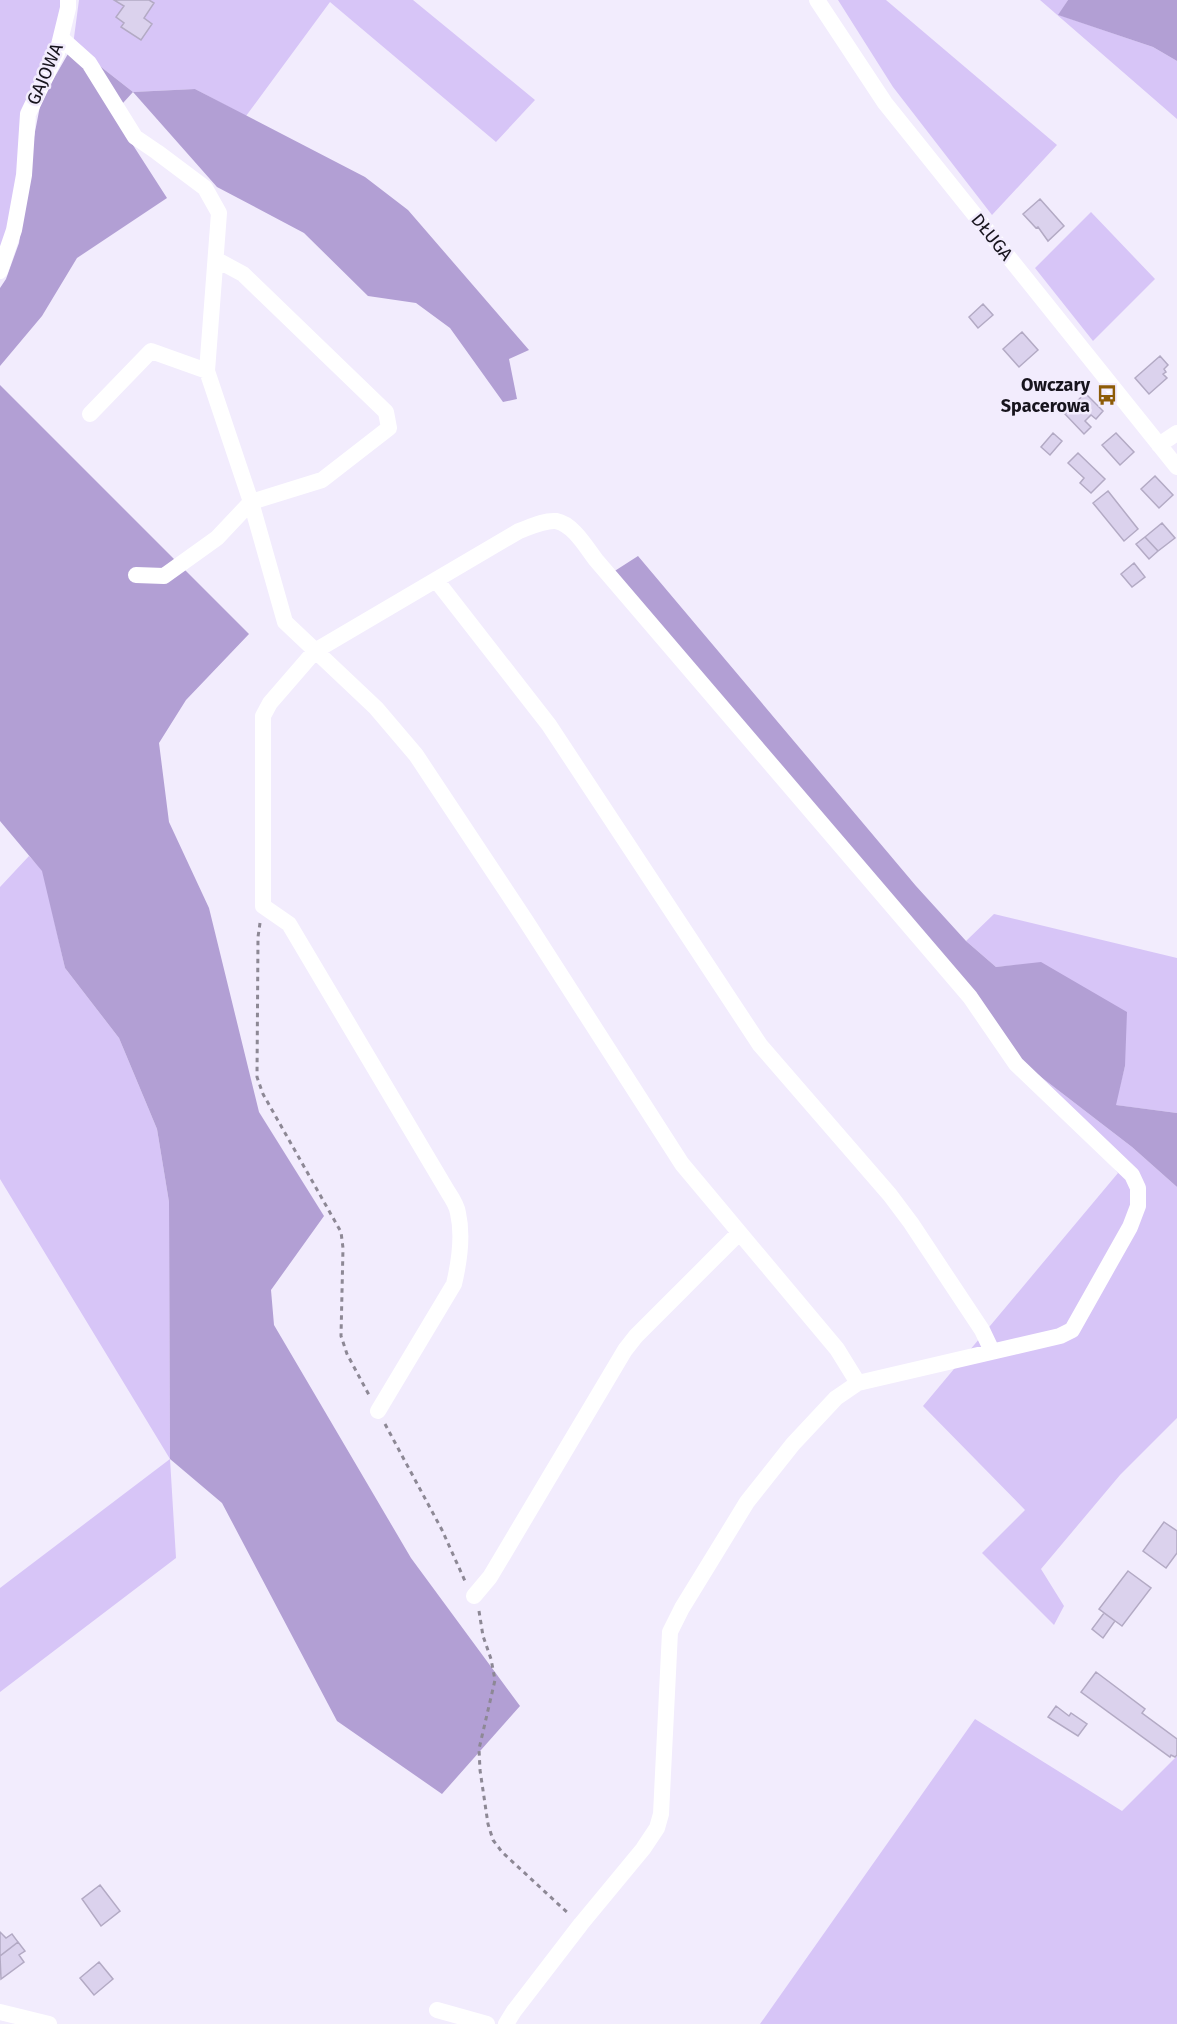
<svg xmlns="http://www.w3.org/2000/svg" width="1177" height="2024" font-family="'Fira Sans',sans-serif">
	<rect width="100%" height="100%" fill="#f2ecfd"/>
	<path fill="#d7c5f7" d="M0,0H63L0,256Z
		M79,0H413L535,100L496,142L330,2L246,116L195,89L133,92L73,45Z
		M838,0H886L1057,145L992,215L893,87Z
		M1040,0H1068L1059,15L1153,47L1177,61V119Z
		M1091,212L1155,279L1093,341L1035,268Z
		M29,856L43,871L65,968L119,1038L157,1129L169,1202L170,1459L176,1558L0,1692V1588L170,1459L0,1179V887Z
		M994,914L1177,958V1113L1115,1105L1125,1066L1041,963L996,967L966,941Z
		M1028,1067L1132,1147L1177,1187V1418L1120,1475L1041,1569L1064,1606L1054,1625L982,1553L1025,1510L923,1406L1118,1173Z
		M975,1719L1122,1811L1177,1756V2024H760Z"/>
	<path fill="#b29fd4" d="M1068,0H1177V61L1153,47L1058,15Z
		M73,45L133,92L195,89L365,177L408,210L529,350L509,359L517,399L503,402L450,328L416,303L368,296L304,233L217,187L133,92L113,114L167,198L77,258L42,316L0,366V288L6,279L19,243L33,142L41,101Z
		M0,385L249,634L186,700L159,743L169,822L209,908L259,1112L324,1216L271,1290L274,1325L411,1558L520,1706L442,1794L337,1721L222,1503L170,1459L169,1202L157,1129L119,1038L65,968L42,871L0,821Z
		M638,556L916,886L966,941L996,967L1041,962L1127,1012L1125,1066L1116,1105L1177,1113V1187L1132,1147L1028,1067L610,574Z"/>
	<path fill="#dbd2ed" stroke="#b3aac4" stroke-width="1.5" d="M114,0H149L154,3L144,18L152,24L141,40L121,27L124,23L116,17L124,6Z
		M1040,199L1064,226L1048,241L1038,227L1036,228L1023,214Z
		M983,304L993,315L978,328L969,317Z
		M1022,332L1038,350L1019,367L1003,349Z
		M1160,356L1168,365L1164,369L1166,372L1163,374L1167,378L1149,394L1135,378Z
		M1085,393L1103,411L1096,419L1091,415L1085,421L1091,427L1084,434L1065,414Z
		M1053,433L1062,441L1050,455L1041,447Z
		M1116,433L1134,452L1120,465L1102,445Z
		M1078,453L1105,479L1091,493L1080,483L1084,478L1068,463Z
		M1155,476L1173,495L1159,508L1141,489Z
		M1108,491L1138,529L1124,541L1093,503Z
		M1162,523L1175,538L1158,551L1145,537Z
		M1145,537L1158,551L1149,559L1136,544Z
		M1134,563L1145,577L1132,587L1121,574Z
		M1164,1522L1177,1531V1553L1166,1568L1143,1551Z
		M1128,1571L1151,1588L1122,1626L1099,1609Z
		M1104,1613L1115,1621L1103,1638L1092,1629Z
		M1096,1672L1145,1709L1142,1713L1177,1739V1755L1175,1757L1171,1755L1170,1757L1081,1692Z
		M1056,1706L1069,1716L1071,1713L1087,1724L1078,1736L1048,1717Z
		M100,1885L120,1911L101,1926L82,1899Z
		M0,1932L6,1938L12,1934L18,1942L0,1956Z
		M18,1942L25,1951L19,1955L24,1962L1,1979L0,1956Z
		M99,1962L113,1979L94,1995L80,1978Z"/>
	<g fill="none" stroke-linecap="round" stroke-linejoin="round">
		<path stroke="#8d8895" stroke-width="3" stroke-dasharray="4.5 4.5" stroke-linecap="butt" d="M260,923L258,937L257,1077L263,1094L341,1232L343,1248L341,1336L347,1354L369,1395
			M385,1424L442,1530L465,1581
			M479,1611L483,1636L491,1659L495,1680L479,1749L480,1770L488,1824L493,1840L502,1852L570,1915"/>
		<path stroke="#fff" stroke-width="16" d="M817,0L885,103L1177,467
			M61,38L89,63L135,137L157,152L205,188L219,213L207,371L251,502L285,622L376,708L416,755L526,921L682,1164L837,1349L858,1383
			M0,271L14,230L24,175L28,114L57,53L68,8V0
			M90,414L151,351L207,371
			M1159,445L1177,433
			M136,575L164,576L217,538L251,502L322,480L389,428L386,412L243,274L217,260
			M436,580L549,725L760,1045L890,1195L911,1223L982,1330L992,1351
			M378,1411L454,1284C459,1263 463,1235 458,1213C457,1206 452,1198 448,1192L289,924L263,906V716L270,703L315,651L519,531C530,527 544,520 556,521C573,524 586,547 596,560L970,997L1016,1064L1132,1175L1138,1188V1206L1130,1227L1072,1330L1060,1336L858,1383L836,1398L793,1444L747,1502L682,1608L670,1632L661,1814L657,1828L643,1849L581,1924L514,2011L506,2024
			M474,1596L490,1577L625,1350L636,1336L738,1234
			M437,2010L487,2024
			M0,2012L49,2024"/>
	</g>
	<defs>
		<g id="bus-bare" transform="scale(1.62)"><path d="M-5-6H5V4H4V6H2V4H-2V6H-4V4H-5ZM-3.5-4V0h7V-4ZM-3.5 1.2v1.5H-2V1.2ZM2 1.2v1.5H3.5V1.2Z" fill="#8e5c08" stroke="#f2ecfd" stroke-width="2.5" paint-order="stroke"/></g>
	</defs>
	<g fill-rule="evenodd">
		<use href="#bus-bare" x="1107" y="395"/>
	</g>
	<g text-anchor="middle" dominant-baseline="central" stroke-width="5" stroke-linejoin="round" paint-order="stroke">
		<g font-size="18" fill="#17141d" stroke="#f2ecfd">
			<text transform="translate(45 74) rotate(-67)">GAJOWA</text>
			<text transform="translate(992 237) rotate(51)">DŁUGA</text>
		</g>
		<g font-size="18" font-weight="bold" fill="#17141d" stroke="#f2ecfd" text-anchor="end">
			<text x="1090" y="385">Owczary<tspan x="1090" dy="21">Spacerowa</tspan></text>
		</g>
	</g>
</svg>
